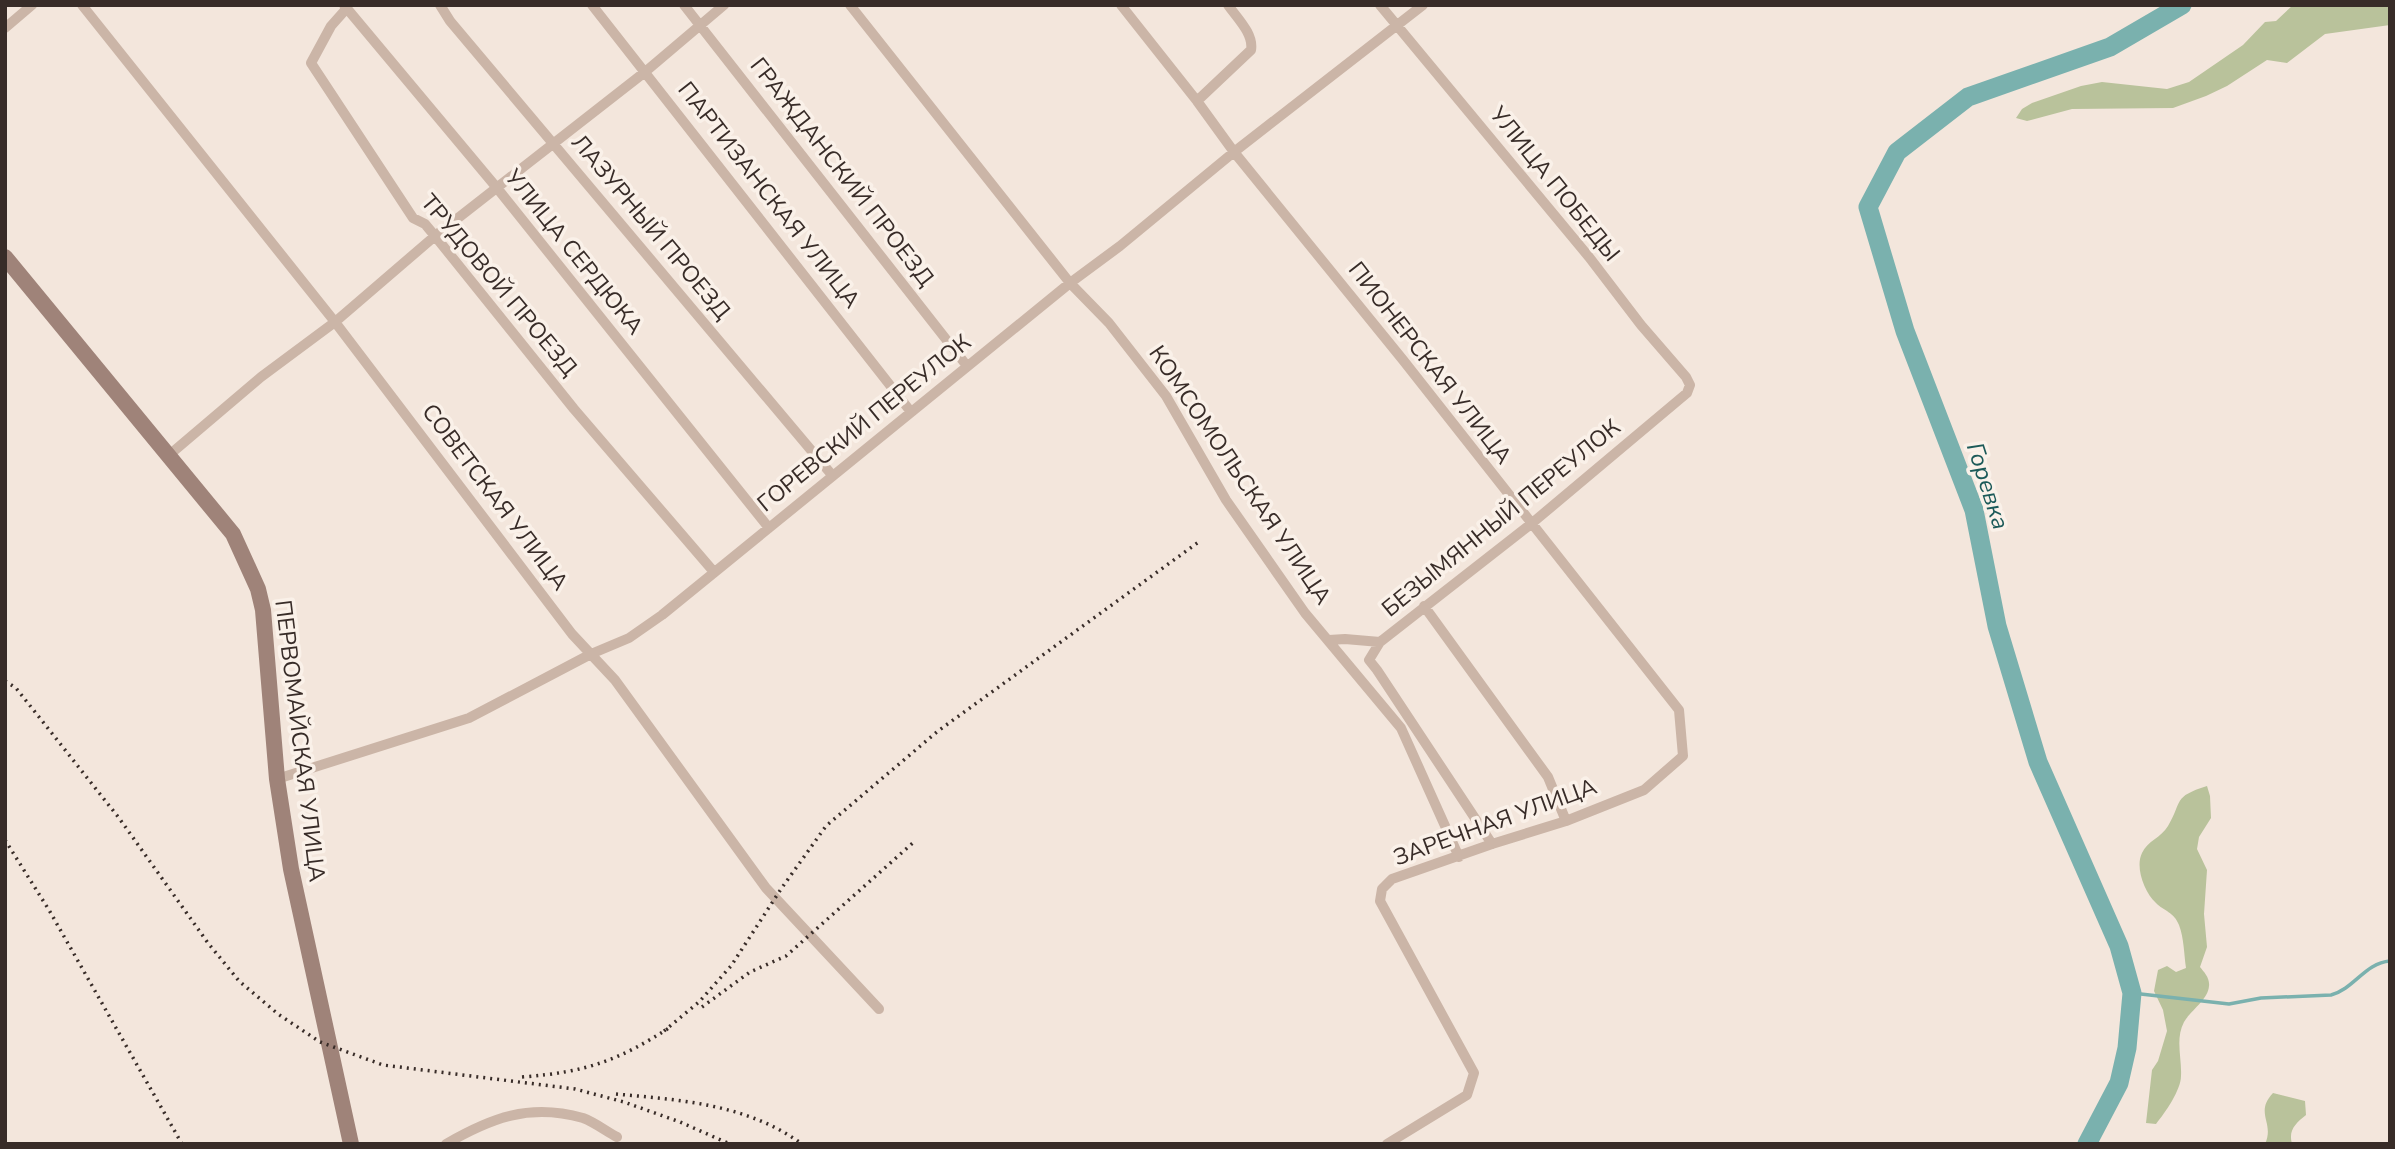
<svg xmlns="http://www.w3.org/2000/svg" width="2395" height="1149" font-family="'Nunito Sans',sans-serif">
	<rect width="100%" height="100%" fill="#f3e6dc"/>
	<path fill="#b9c29b" d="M2293,5H2390V25L2325,34L2287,63L2267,60L2227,86L2206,96L2173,108L2072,109L2027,121L2016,118L2022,109L2032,103L2081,86L2102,82L2167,89L2189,82L2243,45L2265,22L2276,21Z
		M2207,786L2210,796L2211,818L2199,837L2197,849L2207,870L2204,914L2207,947L2200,967C2204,972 2210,978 2209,986C2208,1000 2191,1010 2184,1022C2175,1039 2182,1058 2181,1076C2181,1090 2165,1113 2156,1124L2146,1123L2152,1070L2158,1061L2167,1031L2163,1010L2154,991L2158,970L2167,966L2176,972L2186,968C2184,954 2184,938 2179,925C2174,912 2164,911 2156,903C2144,892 2135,867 2142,853C2147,841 2161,838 2168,826C2183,801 2172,797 2207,786Z
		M2273,1093L2305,1101L2306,1115C2296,1123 2288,1130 2292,1144H2265C2275,1123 2254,1113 2273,1093Z"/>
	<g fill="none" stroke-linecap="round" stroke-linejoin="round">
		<path stroke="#7ab1ae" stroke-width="3.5" d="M2132,993L2229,1004L2261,998L2331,995C2354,989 2365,963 2390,961"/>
		<path stroke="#7ab1ae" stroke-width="19" d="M2087,1144L2119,1083L2127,1048L2132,993L2119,946L2038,762L1997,626L1974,510L1905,331L1868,207L1897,152L1968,97L2110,47L2182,5"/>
		<path stroke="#cbb5a7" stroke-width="10" d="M82,5L335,322L572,634L615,680L766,888L879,1009
			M344,5L497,188L769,528
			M440,5L450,21L832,475
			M592,5L911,412
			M684,5L967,366
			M850,5L1070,283L1109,323L1166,396L1226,500L1305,613L1401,728L1459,857
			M1121,5L1197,101L1234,152L1403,360L1679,710L1683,756L1644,790L1566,821L1492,844L1392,879L1382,889L1380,901L1474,1073L1467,1095L1387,1144
			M347,8L331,26L311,63L413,218L425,224L435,236L574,409L714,572
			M5,28L32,5
			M1197,101L1251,50C1254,34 1237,18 1228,5
			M168,456L261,377L335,322L435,236L645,72L724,5
			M1424,606L1548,777L1566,821
			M1329,640L1345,639L1380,642L1531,524L1687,393L1690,385L1686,377L1641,325L1589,257L1380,5
			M1380,642L1369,660L1377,670L1492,844
			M277,779L469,718L591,654L629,638L662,615L1070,283L1120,246L1234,152L1423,5
			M446,1144C491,1118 529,1103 583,1118C594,1122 606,1131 617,1137"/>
		<path stroke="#9f8379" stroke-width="16" d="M5,257L233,534L258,589L263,610L277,779L291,869L351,1144"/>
		<path stroke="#382c28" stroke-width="3.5" stroke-dasharray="2 5" stroke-linecap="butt" d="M5,681L16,688L119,818L208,943L239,981L278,1014L320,1042L383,1065L575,1089L624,1102L680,1122L730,1144
			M5,840L49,910L182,1144
			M702,1007L750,972L786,956L915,841
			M664,1031L699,1002L731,966L781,889L826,826L938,731L1200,541
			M522,1077C587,1072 618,1061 672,1026
			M616,1094C681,1100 747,1104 802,1144"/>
	</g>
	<g text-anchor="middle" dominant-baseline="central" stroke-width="7" stroke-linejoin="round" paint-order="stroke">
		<g font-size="23" fill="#382c28" stroke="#faf1e9">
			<text transform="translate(842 172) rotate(52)">ГРАЖДАНСКИЙ ПРОЕЗД</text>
			<text transform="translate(1555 184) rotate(51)">УЛИЦА ПОБЕДЫ</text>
			<text transform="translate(769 195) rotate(52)">ПАРТИЗАНСКАЯ УЛИЦА</text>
			<text transform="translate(651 227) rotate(50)">ЛАЗУРНЫЙ ПРОЕЗД</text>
			<text transform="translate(574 252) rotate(51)">УЛИЦА СЕРДЮКА</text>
			<text transform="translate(499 285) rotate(50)">ТРУДОВОЙ ПРОЕЗД</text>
			<text transform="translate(1430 363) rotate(52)">ПИОНЕРСКАЯ УЛИЦА</text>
			<text transform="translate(864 423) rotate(-39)">ГОРЕВСКИЙ ПЕРЕУЛОК</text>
			<text transform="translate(1240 475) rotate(56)">КОМСОМОЛЬСКАЯ УЛИЦА</text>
			<text transform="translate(495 497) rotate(53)">СОВЕТСКАЯ УЛИЦА</text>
			<text transform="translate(1501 518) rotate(-39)">БЕЗЫМЯННЫЙ ПЕРЕУЛОК</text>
			<text transform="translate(300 741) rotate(83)">ПЕРВОМАЙСКАЯ УЛИЦА</text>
			<text transform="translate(1495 822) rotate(-20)">ЗАРЕЧНАЯ УЛИЦА</text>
		</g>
		<g font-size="24" font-style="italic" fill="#1c5a59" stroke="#faf1e9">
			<text transform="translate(1988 486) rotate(72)">Горевка</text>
		</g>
	</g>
	<rect width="2395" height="1149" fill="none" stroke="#382c28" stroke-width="14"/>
</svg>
